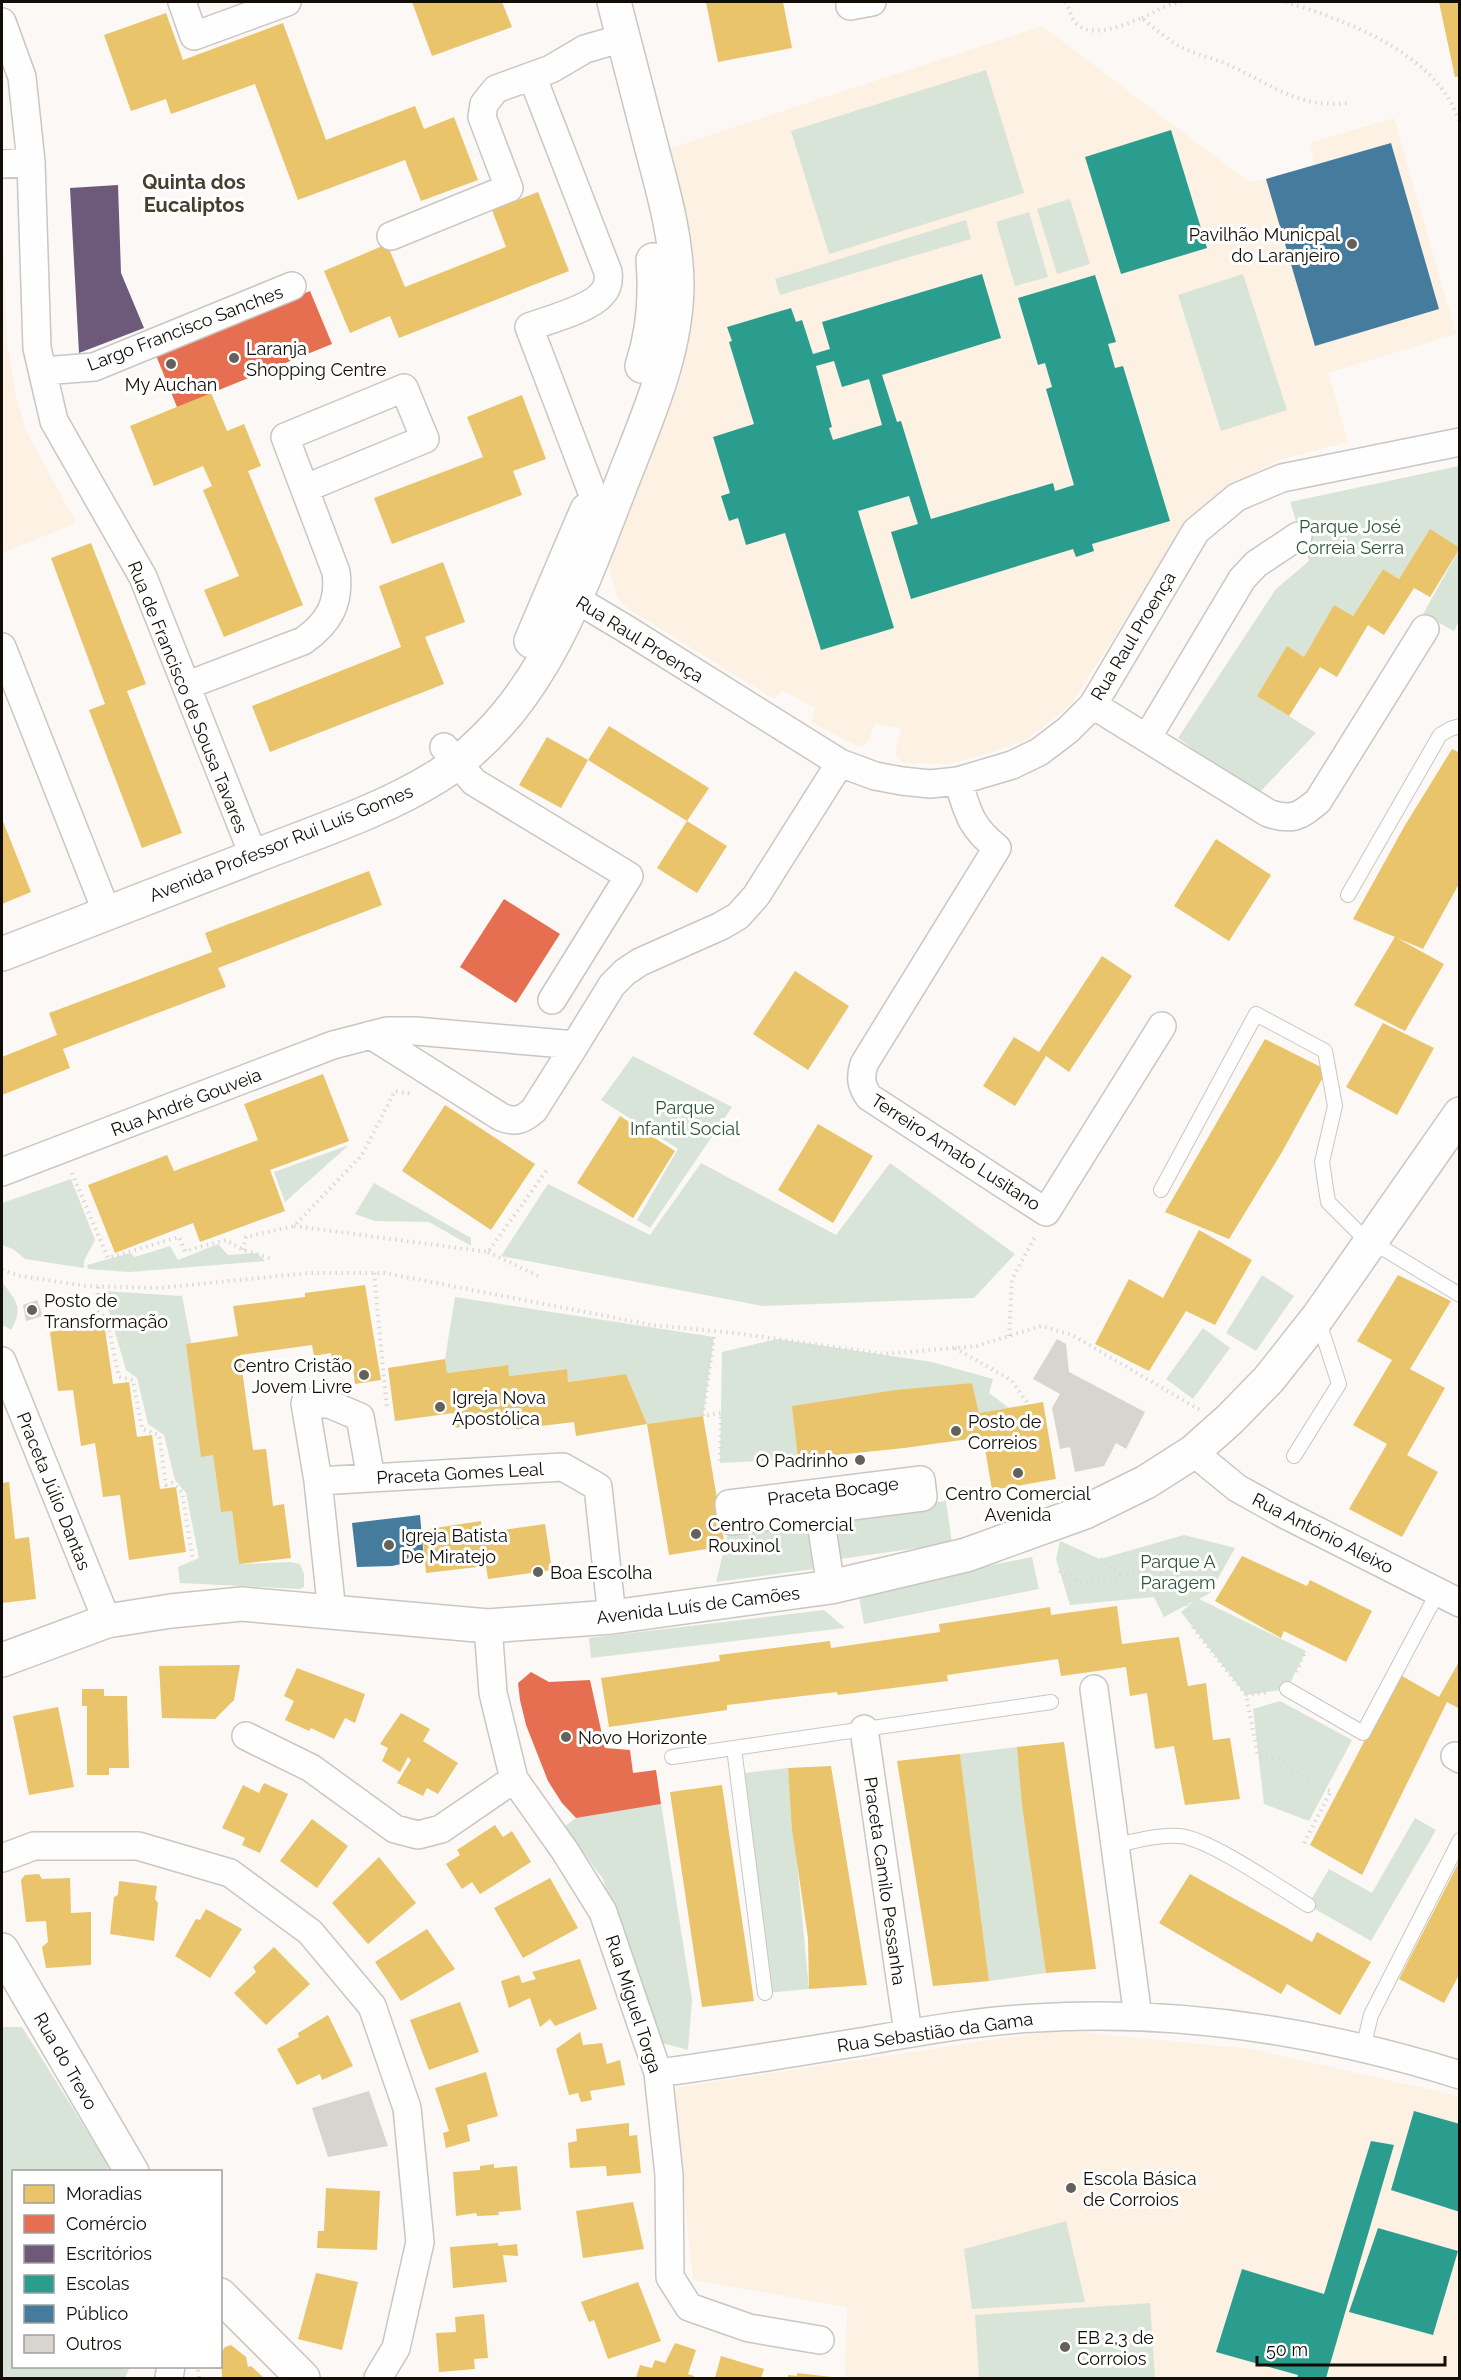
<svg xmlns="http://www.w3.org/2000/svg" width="1461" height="2380" font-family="Raleway,sans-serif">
	<rect width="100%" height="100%" fill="#fbf8f5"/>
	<path fill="#fcf1e2" d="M1042,26L1249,182L1266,179L1315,165L1310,143L1394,118L1456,334L1328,373L1348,442L1278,460L1211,498L1186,526L1071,704L1043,727L1022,742L982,755L947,764L903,763L895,753L902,729L875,723L868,742L863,747L851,743L812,722L815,708L782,690L774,699L627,608L617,596L608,565L637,481L667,416L681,378L692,318L695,293L693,256L668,149Z
		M2,211L7,341L16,398L27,433L76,523L2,553Z
		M1058,2030L1250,2049L1459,2096V2378H845L847,2307L693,2280L673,2088Z"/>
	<path fill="#d9e4d8" d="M986,70L1024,193L829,254L791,131Z
		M1070,199L1090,264L1057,274L1037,209Z
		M1029,212L1048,277L1015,286L996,222Z
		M966,220L971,239L780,295L775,279Z
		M1243,274L1287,410L1221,431L1178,295Z
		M1459,466V548L1430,530L1399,579L1383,569L1353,616L1334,606L1304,657L1287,647L1257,696L1316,733L1260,792L1228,775L1178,738L1276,589L1309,561L1290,502Z
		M1459,550V621L1454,631L1423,614Z
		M633,1056L732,1107L650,1228L637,1220L678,1149L601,1100Z
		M349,1145L285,1202L274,1172Z
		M701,1163L836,1235L890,1163L1015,1254L974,1298L763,1306L501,1256L548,1184L650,1235Z
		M71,1179L95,1240L84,1261V1268L25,1259L13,1249L2,1245V1203Z
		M374,1183L471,1238V1246L429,1222L375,1221L355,1214Z
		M218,1244L228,1255L257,1253L265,1261L130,1272L88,1269L87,1265L130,1253L135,1257L170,1246L178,1260Z
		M1262,1275L1294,1296L1256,1351L1226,1333Z
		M2,1282C16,1300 24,1308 11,1330L5,1326L2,1327Z
		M103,1291L182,1296L213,1455L221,1512L232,1511L239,1564L290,1562L300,1564L304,1574V1587L299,1589L180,1583L178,1567L199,1558L186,1493L175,1480L164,1435L148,1424L137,1378L126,1370Z
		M455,1297L714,1337L703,1416L647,1424L626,1374L568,1382L566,1369L509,1376L507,1365L447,1373L445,1359Z
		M1203,1328L1230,1348L1193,1399L1166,1379Z
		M777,1339L932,1362L993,1379L989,1393L1009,1408L979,1413L972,1383L793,1406L798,1459L720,1463L722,1352Z
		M946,1501L952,1543L840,1559L834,1516Z
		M809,1523L814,1569L716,1582L728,1533Z
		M1184,1535L1235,1548L1210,1593L1199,1599L1306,1651L1287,1689L1246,1695L1181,1612L1194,1601L1164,1617L1154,1597L1070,1605L1056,1559L1060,1541L1100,1559Z
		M1032,1557L1039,1589L864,1624L858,1592Z
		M824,1610L845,1628L591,1658L589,1638Z
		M1280,1701L1352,1740L1309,1821L1264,1804L1253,1709Z
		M1017,1747L1046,1973L989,1981L960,1754Z
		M788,1768L809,1989L765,1993L744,1773Z
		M661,1804L692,2000L688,2050L647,2039L603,1879L564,1827L576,1818Z
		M1415,1818L1436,1830L1371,1941L1308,1905L1329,1869L1372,1893Z
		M2,2027H22L104,2158L110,2171L14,2172V2366L130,2367L125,2378H2Z
		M1066,2221L1085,2302L972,2309L964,2249Z
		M1150,2303L1155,2378H979L975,2315Z"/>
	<path fill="#e9c46a" d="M412,2H502L512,27L432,56Z
		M706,2H783L792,48L718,62Z
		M1439,2H1460V76L1455,77Z
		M166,13L183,60L283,23L326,140L415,106L424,129L454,117L478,180L421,201L405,160L298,200L255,84L171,114L166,99L131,111L104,35Z
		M538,192L569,271L399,338L390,316L350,333L324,271L387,244L405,287L506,247L492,210Z
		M211,393L227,431L244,424L261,466L248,471L303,605L224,637L204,590L239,576L203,490L212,486L203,466L154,486L130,426Z
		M522,395L546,459L513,471L522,495L392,544L374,498L483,457L467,417Z
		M1430,529L1460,548L1430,597L1414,588L1384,635L1368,625L1337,677L1320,667L1289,716L1257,696L1287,646L1304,657L1334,605L1353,616L1383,569L1399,579Z
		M91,543L146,684L127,691L182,833L142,848L89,710L105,704L51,558Z
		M443,562L465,622L425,637L444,684L270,752L252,706L401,647L379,586Z
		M609,726L709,788L687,821L727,846L697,893L657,868L687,821L588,760Z
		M547,737L588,760L561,808L519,785Z
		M1452,749L1460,753V882L1423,949L1397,938L1444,964L1405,1031L1354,1005L1395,937L1353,919L1404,827Z
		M2,819L31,892L2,904Z
		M1216,839L1271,875L1229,941L1174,906Z
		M369,871L382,905L218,968L226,987L63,1049L70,1068L2,1095V1057L57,1035L49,1013L212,952L205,933Z
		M1102,956L1132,976L1069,1072L1046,1056L1015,1106L983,1086L1014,1037L1039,1052Z
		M795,971L849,1006L808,1070L753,1034Z
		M1383,1023L1434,1048L1397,1115L1346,1087Z
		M1265,1039L1327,1070L1282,1152L1229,1239L1165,1212Z
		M323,1074L349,1141L270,1170L285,1211L200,1242L193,1223L115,1253L88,1185L167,1155L174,1171L258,1140L244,1104Z
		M445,1105L535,1164L491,1230L402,1171Z
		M620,1116L675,1151L633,1218L577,1183Z
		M818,1124L873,1156L833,1223L778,1190Z
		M1199,1230L1252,1260L1215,1325L1186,1311L1149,1371L1095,1344L1129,1279L1163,1298Z
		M1398,1275L1451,1301L1410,1369L1445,1388L1407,1455L1438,1472L1402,1537L1349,1509L1387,1444L1353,1425L1392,1360L1357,1341Z
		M365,1285L381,1380L355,1384L353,1368L333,1371L331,1353L314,1356L312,1345L240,1355L253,1450L266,1449L273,1506L284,1504L291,1558L239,1564L232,1511L221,1512L213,1455L201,1457L186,1344L238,1336L233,1306L305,1297V1293Z
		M104,1323L113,1384L129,1382L137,1437L152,1435L160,1489L176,1487L186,1552L129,1560L120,1495L103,1497L95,1443L81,1446L73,1390L58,1391L50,1332Z
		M445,1359L447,1373L508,1365L509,1376L567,1369L568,1382L626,1374L647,1424L703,1416L725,1546L669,1555L647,1424L576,1436L574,1422L516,1429L514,1419L455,1428L453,1413L395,1421L388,1368Z
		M972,1383L979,1413L1043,1402L1056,1479L992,1490L983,1437L904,1448L798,1459L792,1406L896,1390Z
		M9,1482L15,1539L29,1537L36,1599L2,1603V1483Z
		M481,1521L482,1533L545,1524L552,1570L488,1579L486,1566L426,1573L422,1530Z
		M1242,1556L1307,1586L1310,1580L1372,1611L1346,1662L1284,1631L1281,1638L1215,1601Z
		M1117,1606L1122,1644L1179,1637L1188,1686L1206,1683L1213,1740L1230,1738L1240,1799L1185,1805L1174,1746L1155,1749L1147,1693L1130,1696L1126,1667L1061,1676L1058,1659L947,1675L948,1681L838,1695L837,1692L727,1705V1710L609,1727L601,1678L720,1661L719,1655L830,1641L831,1648L940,1632L939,1624L1050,1607L1051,1615Z
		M1460,1660V1709L1447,1702L1362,1875L1310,1845L1367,1736L1402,1676L1439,1697Z
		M240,1665L234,1700L215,1719L162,1718L159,1666Z
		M297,1668L365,1694L355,1723L345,1718L334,1739L311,1728L309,1731L285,1720L294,1701L284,1696Z
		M82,1689H104V1696H127L129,1768H109V1775H87V1706H82Z
		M58,1707L74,1787L29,1795L13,1716Z
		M401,1713L430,1729L423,1741L458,1763L438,1794L427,1788L423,1796L397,1783L411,1760L408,1757L400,1772L382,1761L388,1748L380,1744Z
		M1064,1742L1096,1969L1046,1973L1022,1805L1017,1747Z
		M960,1754L989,1981L933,1986L897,1761Z
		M831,1766L867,1985L809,1989L808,1938L792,1829L788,1768Z
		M264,1783L288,1794L260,1853L242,1845L245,1838L222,1828L243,1785L259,1793Z
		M722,1785L754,2001L702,2007L670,1792Z
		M312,1819L348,1846L317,1888L280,1861Z
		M495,1825L503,1837L512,1831L531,1862L480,1894L472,1882L462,1889L446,1864L460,1855L457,1850Z
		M379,1857L416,1903L368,1944L332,1903Z
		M1460,1860V1973L1444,2003L1399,1979Z
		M39,1874L42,1879L70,1878L71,1913L91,1912V1965L46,1968L42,1947L48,1942L46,1921L26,1922L21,1880L25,1875Z
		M1190,1874L1312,1942L1317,1932L1371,1962L1340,2015L1287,1984L1281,1994L1159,1923Z
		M550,1878L578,1928L523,1958L494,1908Z
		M119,1881L157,1886L155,1899L158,1903L154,1941L110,1934L114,1897L118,1895Z
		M206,1909L242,1929L210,1978L175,1956L196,1919L200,1920Z
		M427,1929L455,1969L401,2001L375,1962Z
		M274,1947L310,1984L266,2025L234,1993L256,1972L253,1967Z
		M580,1959L597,2009L555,2026L550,2019L540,2027L530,1998L509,2008L501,1981L519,1975L522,1983L536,1979L532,1972Z
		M460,2002L479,2052L429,2070L410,2020Z
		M328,2015L353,2066L322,2080L320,2074L297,2085L277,2049L299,2037L298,2033Z
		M580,2032L583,2045L602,2043L607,2064L620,2060L625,2085L590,2091L592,2100L581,2102L578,2093L569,2095L556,2049Z
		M486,2072L498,2116L467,2125L470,2141L446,2148L443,2133L449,2131L435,2088Z
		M629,2123V2136L637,2135L641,2173L607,2176L606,2166L570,2168L568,2143L577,2141L576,2129Z
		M494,2164V2168L517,2166L521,2210L498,2212L499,2215L477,2216L476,2213L456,2216L453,2172L480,2170V2166Z
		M326,2188L380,2191L377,2250L317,2248L318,2231H324Z
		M633,2202L644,2249L583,2258L576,2211Z
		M498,2243V2246L517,2244L518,2256L503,2255L507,2282L453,2288L450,2247Z
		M316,2273L358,2282L342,2350L298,2339Z
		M638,2282L661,2341L608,2359L594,2320L589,2322L581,2302Z
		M484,2314L488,2358L474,2359L475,2369L439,2372L436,2333L456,2332L455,2317Z
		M675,2343L696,2350L688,2374L694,2376V2378H636L640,2365L652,2368L655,2360L665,2363Z
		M231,2345L246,2357L248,2367L251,2366L264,2378H222L221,2353L225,2347Z
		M721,2356L764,2369L761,2378H715Z
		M797,2373L832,2377V2378H788V2375L797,2376Z"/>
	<path fill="#e76f51" d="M310,291L332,344L177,407L155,353Z
		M504,899L560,934L516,1003L460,967Z
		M531,1672L549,1682L590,1680L605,1748L630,1750L633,1773L656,1770L661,1804L576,1818L562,1803L548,1781L526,1725L520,1700L518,1683Z"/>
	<path fill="#6d597a" d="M118,185L121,273L144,328L79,353L70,188Z"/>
	<path fill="#2a9d8f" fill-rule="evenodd" d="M1171,130L1207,248L1121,274L1085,157Z
		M982,274L1001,338L882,375L897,422L901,421L931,519L1053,483L1055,491L1074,485L1046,389L1052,387L1045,363L1038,365L1018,298L1095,275L1116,342L1108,344L1115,368L1123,366L1170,521L1092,544L1094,551L1076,557L1073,549L911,599L891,532L918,524L909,496L858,511L894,628L821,650L785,533L746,545L738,518L729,521L721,496L730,493L713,437L754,424L729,342L732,341L727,327L791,308L796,322L802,320L813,354L830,349L822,322ZM834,361L842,387L869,379L882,425L833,440L829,428L832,427L816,366Z
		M1414,2111L1460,2124V2212L1391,2190Z
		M1371,2141L1394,2145L1326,2378H1297L1298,2375L1216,2352L1242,2269L1324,2294Z
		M1378,2228L1458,2251L1433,2335L1349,2312Z"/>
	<path fill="#457b9d" d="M1391,143L1439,309L1315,346L1266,179Z
		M420,1515L424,1559L392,1566L357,1567L352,1523Z"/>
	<path fill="#d8d4d0" d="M37,1300L43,1316L26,1321L23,1305Z
		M1057,1339L1066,1344L1069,1372L1145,1412L1126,1449L1116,1443L1104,1466L1075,1472L1070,1447L1060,1449L1052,1408L1060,1394L1033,1379Z
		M369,2091L388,2146L328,2157L312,2108Z"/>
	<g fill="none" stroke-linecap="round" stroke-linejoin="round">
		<g stroke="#cac6c2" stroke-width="16">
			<path id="service" d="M1348,895L1440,735L1450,729L1460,726
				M1161,1190L1256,1014L1325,1051L1335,1106L1322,1162L1328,1202L1361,1235L1460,1295
				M1294,1456L1339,1384L1318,1319
				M1287,1689L1363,1733L1438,1592
				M734,1748L765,1993
				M672,1757L1051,1702
				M1116,1845C1136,1841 1159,1834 1180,1836C1210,1839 1280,1888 1308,1905
				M1363,2048L1371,2015L1460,1840"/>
		</g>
		<g stroke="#cac6c2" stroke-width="30">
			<path id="minor" d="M182,2L194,36L287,2
				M850,2V6L872,2
				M2,22L22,77L31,162L37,348L54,421L143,577L254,857
				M532,76L608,272C609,280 608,288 602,294C590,309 548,320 529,327L593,495
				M2,164L31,162
				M391,236L509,188L482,117L484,104L496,89L551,69L585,49L623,38
				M43,371L94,367L292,286
				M559,589L626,629L840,763L875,776L902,781L930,784L958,781L1012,765L1039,752L1068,730L1093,705L1196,531L1237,497L1282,478L1460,442
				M2,647L107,913
				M188,685L303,641C329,623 340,603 336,572L285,437L404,388L425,439L306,488
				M1093,705L1268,813C1292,821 1299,817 1318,801L1425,629
				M1147,738L1242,579L1256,564L1298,536
				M444,747L474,782L629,876L552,1000
				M958,781C968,813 970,826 997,848L864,1064C860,1078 861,1086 869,1097L1046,1212L1162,1026
				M371,1035L501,1117C515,1123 523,1120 534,1110L575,1045
				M2,1172L333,1045L387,1031H415L575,1045L612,985L625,972L640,962L721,926L738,916L756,896L840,763
				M2,1361L107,1621
				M1193,1452L1237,1488L1282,1513L1460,1603
				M318,1481L305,1403L329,1404L360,1417L371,1478
				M819,1510L731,1521L729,1504L921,1480L923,1497L819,1510L831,1587
				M332,1612L318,1481L563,1467L598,1487L612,1617
				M488,1626L493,1693L514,1779L565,1851L603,1912L658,2073L669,2175L670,2277L689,2307L749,2328L820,2340
				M1094,1689L1138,2017
				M864,1729L908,2033
				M246,1736L311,1768L395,1829L418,1835L441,1829L514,1779
				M1455,1756L1460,1759
				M2,1858L34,1846H138L230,1873L310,1932L372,2006L407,2108L420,2242L396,2348L378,2378
				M658,2073C725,2064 793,2053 860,2042C918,2032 976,2021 1035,2018C1178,2009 1323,2032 1460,2075
				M169,2378L171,2366"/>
		</g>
		<g stroke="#cac6c2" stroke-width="36">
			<path id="tertiary" d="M2,1660L107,1621L171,1611L242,1604L488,1626L612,1617L831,1587L966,1555L1085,1512L1146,1482L1193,1452L1230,1419L1269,1379L1318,1317L1460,1114
				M2,1950L132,2172
				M220,2295L303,2378"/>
		</g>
		<g stroke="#cac6c2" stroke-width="36">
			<path id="secondary" d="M642,366C653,333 656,295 653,260
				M531,641L587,510
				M2,954C86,921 171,889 255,856C316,832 382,811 438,776C542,710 581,586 624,477C648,415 676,354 677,286C677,240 664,194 652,149C639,100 627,51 614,2"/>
		</g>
		<path stroke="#d9d9d7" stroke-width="4" stroke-dasharray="1.5 4.5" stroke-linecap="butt" d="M1065,2C1069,7 1070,13 1073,19C1087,42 1123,25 1142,18C1154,28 1166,38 1179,46C1195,55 1215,58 1231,66C1271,85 1301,109 1348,103
			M1286,2C1348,21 1438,54 1460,123
			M1142,18L1168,5L1181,2
			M72,1173L108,1258L179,1237L185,1251L226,1240L243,1250L273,1259
			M294,1226L488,1252L547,1170
			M243,1250L246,1237L294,1226L362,1155L395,1091L413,1094
			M488,1252L540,1277
			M2,1270L20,1276L86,1286L159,1288L309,1273H385L652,1325L734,1333L885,1354L977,1346L1041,1326L1072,1335L1200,1410
			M374,1273L387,1410
			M98,1287L97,1310L107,1319L119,1377L133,1380L142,1429L159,1435L166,1485L172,1483L182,1492L193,1561
			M1009,1336L1012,1279L1036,1235
			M714,1337L703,1416L721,1413L720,1463
			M955,1348L1011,1380L1029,1405
			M1100,1559L1121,1575
			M1152,1568L1162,1558L1160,1542
			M1059,1571L1079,1582L1092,1583L1153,1567L1182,1592L1194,1629L1246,1695L1258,1756L1278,1759L1318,1787L1331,1791L1304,1843
			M1296,1672L1306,1651
			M1246,1695L1269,1692
			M198,2370L199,2378"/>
		<use href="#service" stroke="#fefefe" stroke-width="14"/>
		<use href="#minor" stroke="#fefefe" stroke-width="27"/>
		<use href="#tertiary" stroke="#fefefe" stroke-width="33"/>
		<use href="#secondary" stroke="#fefefe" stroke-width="33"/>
	</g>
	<g fill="#64605a" stroke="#fff" stroke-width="2">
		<circle cx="1352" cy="244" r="6"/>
		<circle cx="234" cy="358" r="6"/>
		<circle cx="171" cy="364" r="6"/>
		<circle cx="32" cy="1310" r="6"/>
		<circle cx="364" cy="1375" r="6"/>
		<circle cx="440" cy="1407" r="6"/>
		<circle cx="956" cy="1431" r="6"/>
		<circle cx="860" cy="1460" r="6"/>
		<circle cx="1018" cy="1473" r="6"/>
		<circle cx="696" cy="1534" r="6"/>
		<circle cx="389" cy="1545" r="6"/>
		<circle cx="538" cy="1572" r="6"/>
		<circle cx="566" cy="1737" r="6"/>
		<circle cx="1071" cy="2188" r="6"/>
		<circle cx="1065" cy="2347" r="6"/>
	</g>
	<g text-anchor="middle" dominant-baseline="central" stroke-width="6" stroke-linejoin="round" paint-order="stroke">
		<g font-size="18" fill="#120e07" stroke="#fff" text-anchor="start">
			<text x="1340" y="234" text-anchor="end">Pavilhão Municpal<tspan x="1340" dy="21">do Laranjeiro</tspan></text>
			<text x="246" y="348">Laranja<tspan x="246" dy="21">Shopping Centre</tspan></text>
			<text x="171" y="384" text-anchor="middle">My Auchan</text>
			<text x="44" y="1300">Posto de<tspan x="44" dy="21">Transformação</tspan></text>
			<text x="352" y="1365" text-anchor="end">Centro Cristão<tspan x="352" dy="21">Jovem Livre</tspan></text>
			<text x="452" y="1397">Igreja Nova<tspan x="452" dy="21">Apostólica</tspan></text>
			<text x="968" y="1421">Posto de<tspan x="968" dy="21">Correios</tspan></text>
			<text x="848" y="1460" text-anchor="end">O Padrinho</text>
			<text x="1018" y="1493" text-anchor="middle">Centro Comercial<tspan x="1018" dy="21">Avenida</tspan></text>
			<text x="708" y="1524">Centro Comercial<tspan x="708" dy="21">Rouxinol</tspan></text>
			<text x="401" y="1535">Igreja Batista<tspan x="401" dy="21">De Miratejo</tspan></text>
			<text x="550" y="1572">Boa Escolha</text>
			<text x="578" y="1737">Novo Horizonte</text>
			<text x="1083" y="2178">Escola Básica<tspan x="1083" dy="21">de Corroios</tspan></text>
			<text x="1077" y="2337">EB 2,3 de<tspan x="1077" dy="21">Corroios</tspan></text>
		</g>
		<g font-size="18" fill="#120e07" stroke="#fff">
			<text transform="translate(185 328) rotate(-21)">Largo Francisco Sanches</text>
			<text transform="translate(1133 636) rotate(-59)">Rua Raul Proença</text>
			<text transform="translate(640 639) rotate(32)">Rua Raul Proença</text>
			<text transform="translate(188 697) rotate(68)">Rua de Francisco de Sousa Tavares</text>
			<text transform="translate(281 843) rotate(-22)">Avenida Professor Rui Luís Gomes</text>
			<text transform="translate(186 1102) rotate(-21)">Rua André Gouveia</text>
			<text transform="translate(956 1152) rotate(33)">Terreiro Amato Lusitano</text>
			<text transform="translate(460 1473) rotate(-3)">Praceta Gomes Leal</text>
			<text transform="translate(54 1491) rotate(68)">Praceta Júlio Dantas</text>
			<text transform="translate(833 1491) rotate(-7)">Praceta Bocage</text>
			<text transform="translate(1323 1533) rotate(27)">Rua António Aleixo</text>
			<text transform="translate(698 1605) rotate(-7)">Avenida Luís de Camões</text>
			<text transform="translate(885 1881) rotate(82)">Praceta Camilo Pessanha</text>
			<text transform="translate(634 2004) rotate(72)">Rua Miguel Torga</text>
			<text transform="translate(935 2032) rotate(-8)">Rua Sebastião da Gama</text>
			<text transform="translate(66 2061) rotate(60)">Rua do Trevo</text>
		</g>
		<g font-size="18" fill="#2b5634" stroke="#fff">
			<text x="1350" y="526">Parque José<tspan x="1350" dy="21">Correia Serra</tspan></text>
			<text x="685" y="1107">Parque<tspan x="685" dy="21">Infantil Social</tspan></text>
			<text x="1178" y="1561">Parque A<tspan x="1178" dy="21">Paragem</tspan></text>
		</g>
		<g font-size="20" font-weight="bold" fill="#463d2d" stroke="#fff">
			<text x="194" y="182">Quinta dos<tspan x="194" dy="23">Eucaliptos</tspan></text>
		</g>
	</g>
	<rect width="1461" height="2380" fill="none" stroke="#120e07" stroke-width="6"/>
	<rect x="12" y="2170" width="210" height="198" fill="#ffffff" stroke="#a09f9c" stroke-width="1.5"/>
	<rect x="24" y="2185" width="30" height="18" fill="#e9c46a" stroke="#a09f9c" stroke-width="1.5"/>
	<text x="66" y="2200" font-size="18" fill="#120e07">Moradias</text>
	<rect x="24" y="2215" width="30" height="18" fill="#e76f51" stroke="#a09f9c" stroke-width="1.5"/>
	<text x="66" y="2230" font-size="18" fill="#120e07">Comércio</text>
	<rect x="24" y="2245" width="30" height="18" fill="#6d597a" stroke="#a09f9c" stroke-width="1.5"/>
	<text x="66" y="2260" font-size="18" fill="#120e07">Escritórios</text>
	<rect x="24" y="2275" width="30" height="18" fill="#2a9d8f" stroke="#a09f9c" stroke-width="1.5"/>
	<text x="66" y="2290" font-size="18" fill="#120e07">Escolas</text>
	<rect x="24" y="2305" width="30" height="18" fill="#457b9d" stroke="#a09f9c" stroke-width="1.5"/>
	<text x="66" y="2320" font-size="18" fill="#120e07">Público</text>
	<rect x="24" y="2335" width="30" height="18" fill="#d8d4d0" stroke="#a09f9c" stroke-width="1.5"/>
	<text x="66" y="2350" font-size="18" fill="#120e07">Outros</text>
	<path d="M1257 2356v9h188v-9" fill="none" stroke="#120e07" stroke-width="3"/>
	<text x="1266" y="2356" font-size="18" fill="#120e07" stroke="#ffffff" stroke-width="4.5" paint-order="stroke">50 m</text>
</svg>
